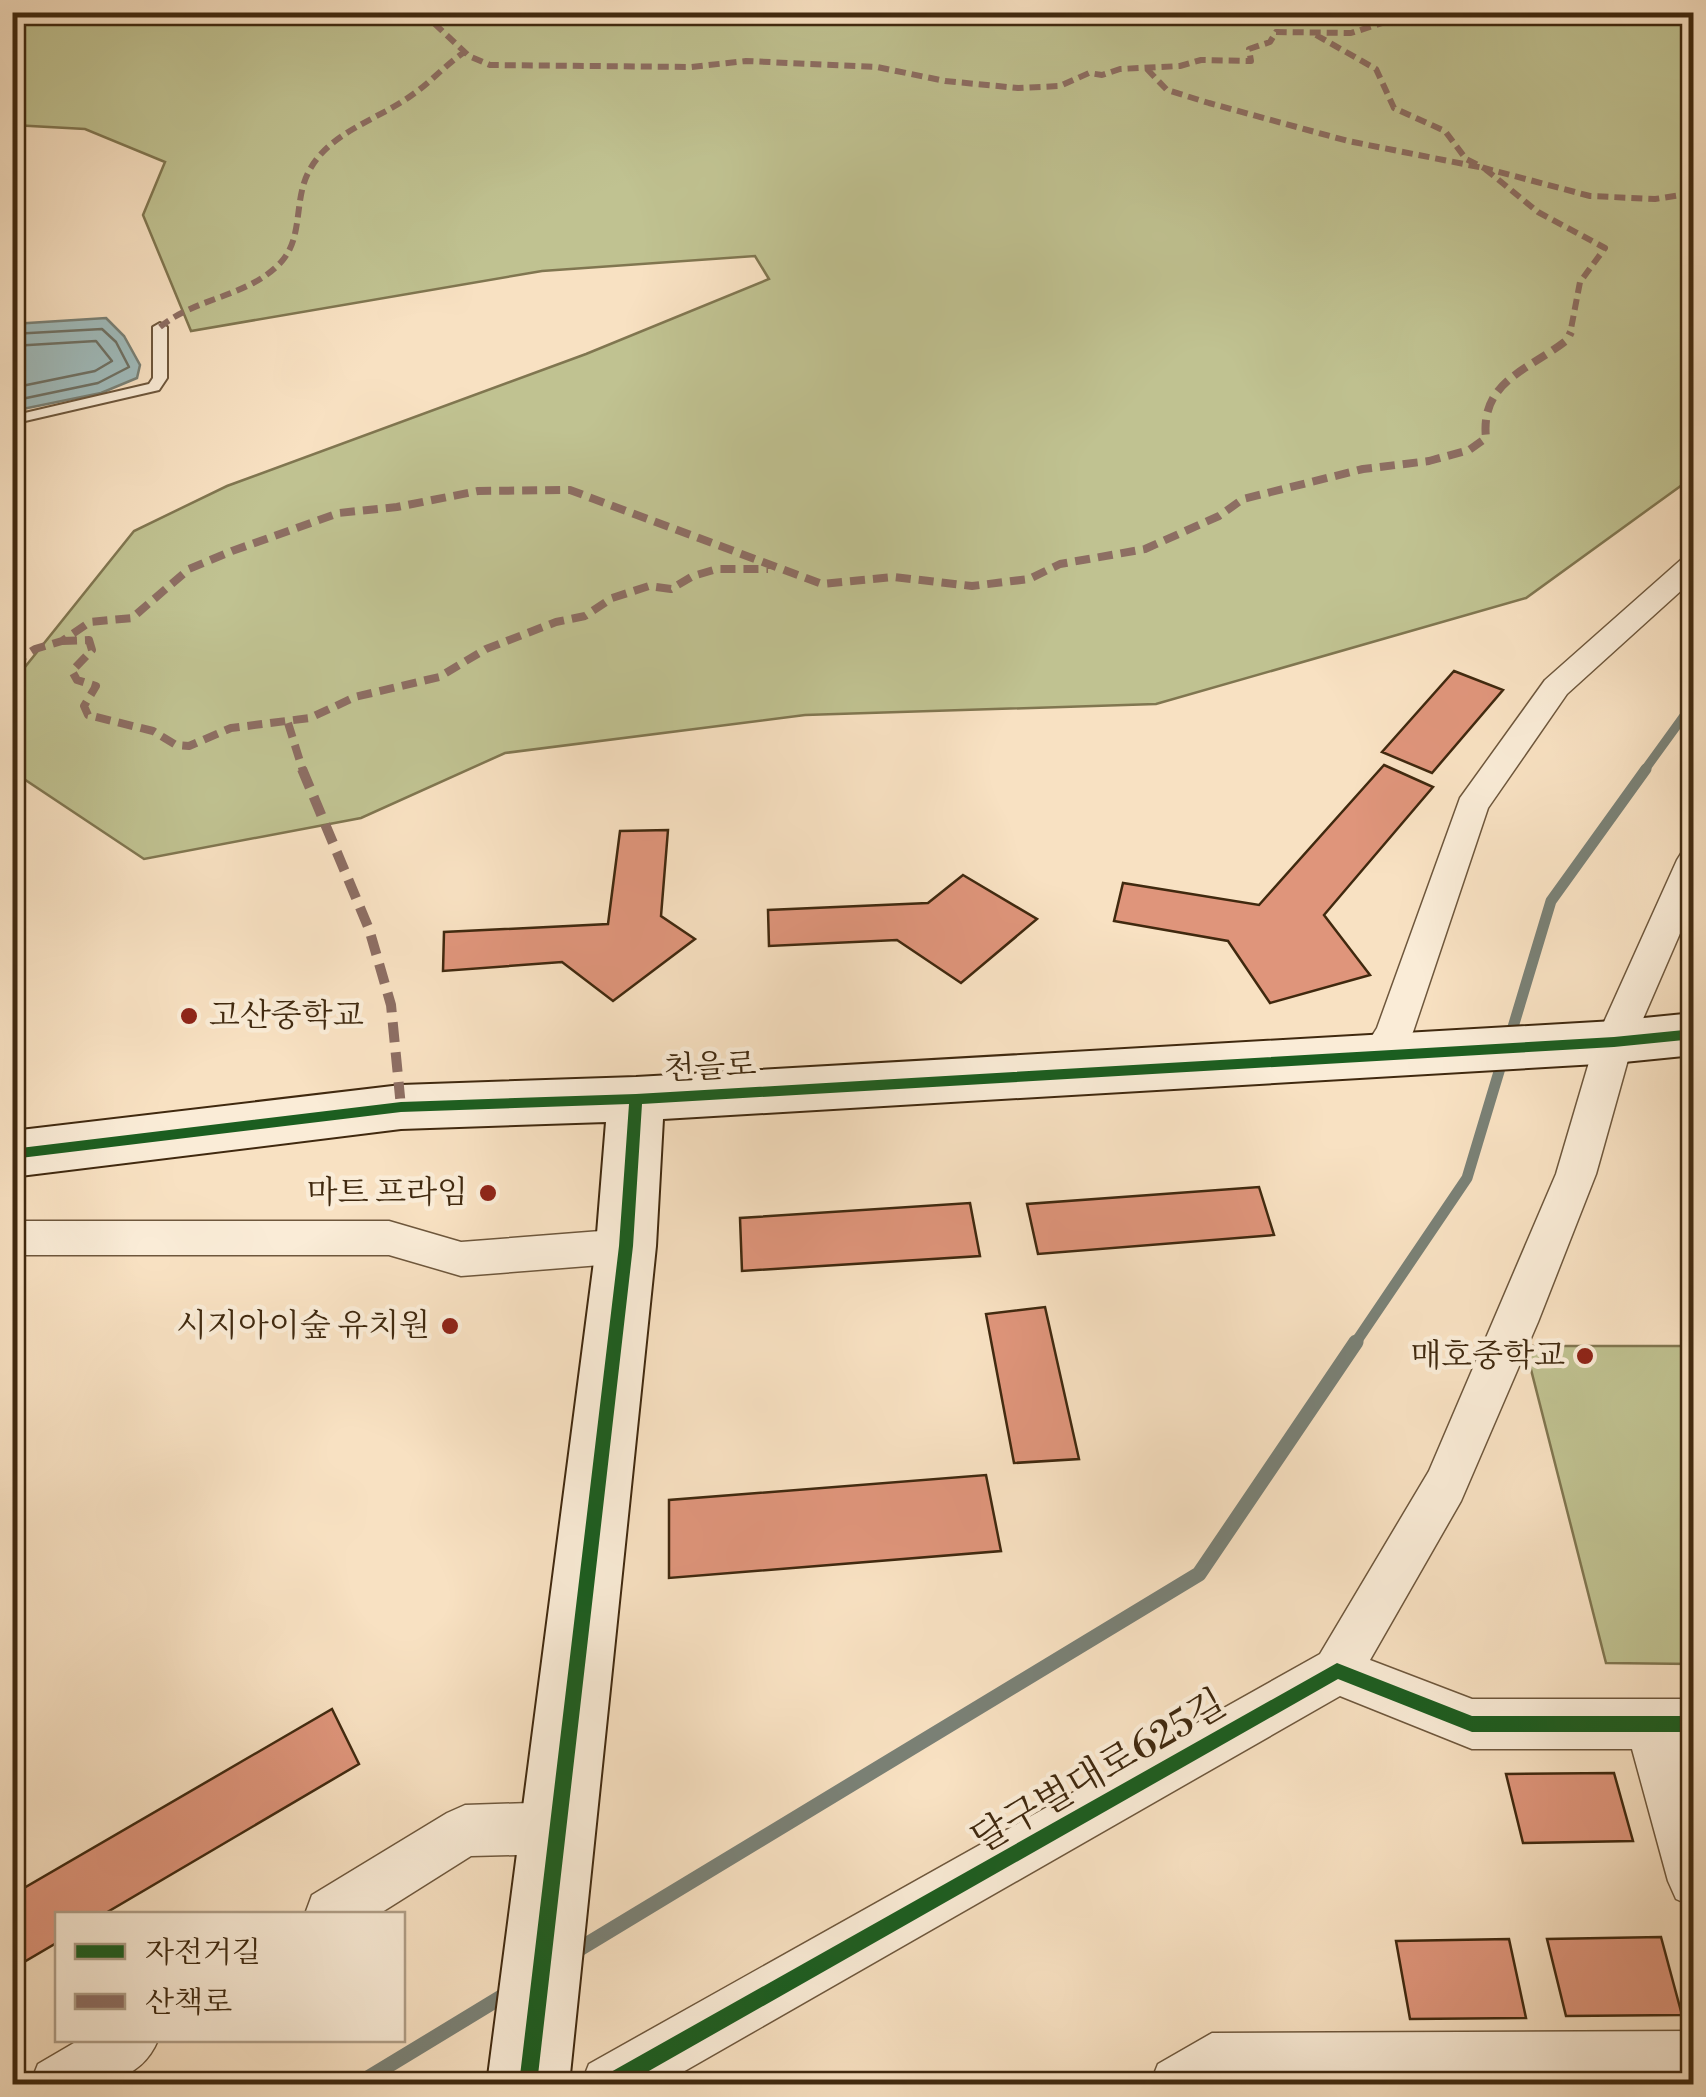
<svg xmlns="http://www.w3.org/2000/svg" width="1706" height="2097" font-family="'Libre Bodoni','Noto Serif KR',serif">
	<rect width="100%" height="100%" fill="#f8e1c2"/>
	<filter id="stains"><feTurbulence type="fractalNoise" baseFrequency=".002" numOctaves="4"/><feColorMatrix values="0 0 0 0 .2 0 0 0 0 .09 0 0 0 0 .02 0 0 0 .5 -.17"/></filter>
	<radialGradient id="worn" r=".72"><stop offset=".6" stop-color="#630" stop-opacity="0"/><stop offset="1" stop-color="#630" stop-opacity=".3"/></radialGradient>
	<path fill="#c0c291" stroke="#807650" stroke-width="2.5" d="M12,13H1693V477L1526,598L1156,704L805,715L505,753L361,818L144,859L12,771L13,682L134,531L227,486L586,354L769,279L755,256L542,271L191,331L143,215L165,162L85,129L13,125Z
		M1525,1346H1693V1664L1606,1663Z"/>
	<path fill="#a0bbbb" stroke="#7a8176" stroke-width="2.5" d="M106,318L124,336L140,365L137,378L101,393L13,411V324Z"/>
	<g fill="none" stroke-linecap="round" stroke-linejoin="round">
		<path stroke="#707265" stroke-width="2.5" d="M12,334L102,329L116,342L129,367L98,383L12,401
			M12,346L96,341L112,361L95,371L12,388"/>
		<path stroke="#7a8176" stroke-width="9" d="M1644,771L1694,702"/>
		<path stroke="#7a8176" stroke-width="11" d="M1510,1037L1551,901L1646,769
			M1354,1345L1467,1178L1504,1055"/>
		<path stroke="#7a8176" stroke-width="15" d="M571,1954L1199,1574L1356,1342
			M358,2084L508,1993"/>
	</g>
	<path fill="#df957b" stroke="#40290f" stroke-width="2.5" d="M1454,671L1503,690L1432,773L1382,752Z
		M1384,765L1433,787L1324,915L1370,975L1270,1003L1228,941L1114,921L1123,883L1259,905Z
		M668,830L661,916L695,939L613,1001L562,962L443,971L444,932L608,924L620,831Z
		M963,875L1037,919L961,983L897,940L769,946L768,910L928,903Z
		M1259,1187L1274,1235L1038,1254L1027,1204Z
		M970,1203L980,1256L742,1271L740,1218Z
		M1045,1307L1079,1459L1014,1463L986,1314Z
		M986,1475L1001,1551L669,1578V1500Z
		M332,1709L359,1764L104,1914H58V1942L12,1969V1895Z
		M1614,1773L1633,1841L1523,1843L1506,1774Z
		M1661,1937L1682,2015L1566,2016L1547,1939Z
		M1509,1939L1526,2018L1410,2019L1396,1941Z"/>
	<g fill="none" stroke-linecap="round" stroke-linejoin="round">
		<g stroke="#6e573c" stroke-width="4">
			<path id="lane" d="M160,323L167,327V378L159,390L12,424V416L149,384L153,378V327Z"/>
		</g>
		<g stroke="#6e573c" stroke-width="3">
			<path id="street" d="M1694,554V579L1567,694L1488,808L1413,1032L1392,1065L1379,1069L1366,1065L1360,1055L1377,1028L1460,798L1545,680L1684,557Z
				M1694,848V901L1633,1042L1596,1174L1538,1322L1461,1501L1370,1660L1472,1699H1694V1749H1682L1694,1789V1907L1676,1899L1668,1881L1632,1749H1472L1340,1696L662,2084H581L589,2064L1320,1654L1429,1471L1556,1174L1595,1042L1677,860L1682,852Z
				M12,1221H389L461,1242L626,1229L640,1234L647,1246L640,1258L626,1263L461,1276L389,1255H12Z
				M560,1802L578,1810L586,1828L578,1846L560,1854L471,1856L379,1914H305L312,1895L447,1813L465,1805Z
				M1694,2031V2084H1150L1158,2064L1212,2033Z
				M79,2040H158C136,2093 78,2084 30,2084L38,2064Z"/>
		</g>
		<g stroke="#40290f" stroke-width="4">
			<path id="secondary" d="M1694,1013V1055L1614,1063L663,1119L656,1246L569,2084H487L596,1246L606,1122L401,1129L12,1177V1131L401,1085L636,1077L1614,1021Z"/>
		</g>
		<use href="#lane" fill="#faecd7" fill-rule="evenodd"/>
		<use href="#street" fill="#faecd7" fill-rule="evenodd"/>
		<use href="#secondary" fill="#faecd7" fill-rule="evenodd"/>
		<path stroke="#8d6e63" stroke-width="6" stroke-dasharray="11 6" stroke-linecap="butt" d="M422,12L469,56L490,65L691,67L746,61L877,67L945,81L1018,88L1060,86L1089,73L1102,75L1120,69L1180,66L1201,60L1251,61L1249,49L1270,42L1276,32L1351,33L1416,12
			M1316,35L1376,69L1394,108L1445,131L1466,159L1484,168L1590,196L1655,199L1694,193
			M1147,69L1167,90L1209,103L1348,141L1484,168L1538,212L1605,248L1580,282L1570,334
			M160,327C196,297 250,297 282,261C303,237 294,201 308,173C328,132 378,120 412,95C431,82 446,64 466,51"/>
		<path stroke="#8d6e63" stroke-width="8" stroke-dasharray="15 8" stroke-linecap="butt" d="M62,641L89,640L92,650L72,671L77,680L96,686L84,706L88,715L153,731L176,745L189,746L231,728L310,718L355,697L439,677L486,649L556,622L585,616L612,598L649,586L671,589L693,576L717,569H768
			M12,664L35,649L62,641L90,622L132,618L189,569L232,551L339,513L397,507L478,491L570,490L822,584L894,577L972,586L1029,579L1060,564L1145,549L1219,516L1243,499L1363,469L1429,461L1469,450L1486,438C1480,381 1529,370 1567,340L1571,332
			M288,723L303,771"/>
		<path stroke="#8d6e63" stroke-width="10" stroke-dasharray="20 10" stroke-linecap="butt" d="M302,769L369,929L391,1005L401,1107"/>
		<g stroke="#faecd7" stroke-width="7">
			<path id="cycleway" d="M1694,1029V1039L1614,1047L642,1104L633,1246L537,2084H519L619,1246L629,1104L401,1112L12,1159V1149L401,1102L636,1094L1614,1037Z
				M1337,1663L1472,1716H1694V1732H1472L1338,1679L626,2084H600L602,2077Z"/>
		</g>
		<use href="#cycleway" fill="#1b5e20" fill-rule="evenodd"/>
	</g>
	<g fill="#8f2418" stroke="#faecd7" stroke-width="4">
		<circle cx="189" cy="1016" r="10"/>
		<circle cx="488" cy="1193" r="10"/>
		<circle cx="450" cy="1326" r="10"/>
		<circle cx="1585" cy="1356" r="10"/>
	</g>
	<g text-anchor="middle" dominant-baseline="central" stroke-width="9" stroke-linejoin="round" paint-order="stroke">
		<g font-size="32" fill="#40290f" stroke="#faecd7" text-anchor="end">
			<text x="209" y="1016" text-anchor="start">고산중학교</text>
			<text x="468" y="1193">마트 프라임</text>
			<text x="430" y="1326">시지아이숲 유치원</text>
			<text x="1565" y="1356">매호중학교</text>
		</g>
		<g font-size="32" fill="#40290f" stroke="#faecd7">
			<text transform="translate(710 1067) rotate(-3)">천을로</text>
		</g>
		<g font-size="38" fill="#40290f" stroke="#faecd7">
			<text transform="translate(1099 1772) rotate(-30)">달구벌대로625길</text>
		</g>
	</g>
	<rect width="1706" height="2097" fill="none" stroke="#f8e1c2" stroke-width="50"/>
	<rect x="15" y="15" width="1676" height="2067" fill="none" stroke="#40290f" stroke-width="5"/>
	<rect x="25" y="25" width="1656" height="2047" fill="none" stroke="#40290f" stroke-width="2.5"/>
	<rect x="55" y="1912" width="350" height="130" fill="#faecd7" stroke="#b09e87" stroke-width="2.5"/>
	<rect x="75" y="1944" width="50" height="15" fill="#1b5e20" stroke="#b09e87" stroke-width="2.5"/>
	<text x="145" y="1962" font-size="30" fill="#40290f">자전거길</text>
	<rect x="75" y="1994" width="50" height="15" fill="#8d6e63" stroke="#b09e87" stroke-width="2.5"/>
	<text x="145" y="2012" font-size="30" fill="#40290f">산책로</text>
	<rect width="100%" height="100%" filter="url(#stains)"/>
	<rect width="100%" height="100%" fill="url(#worn)"/>
</svg>
